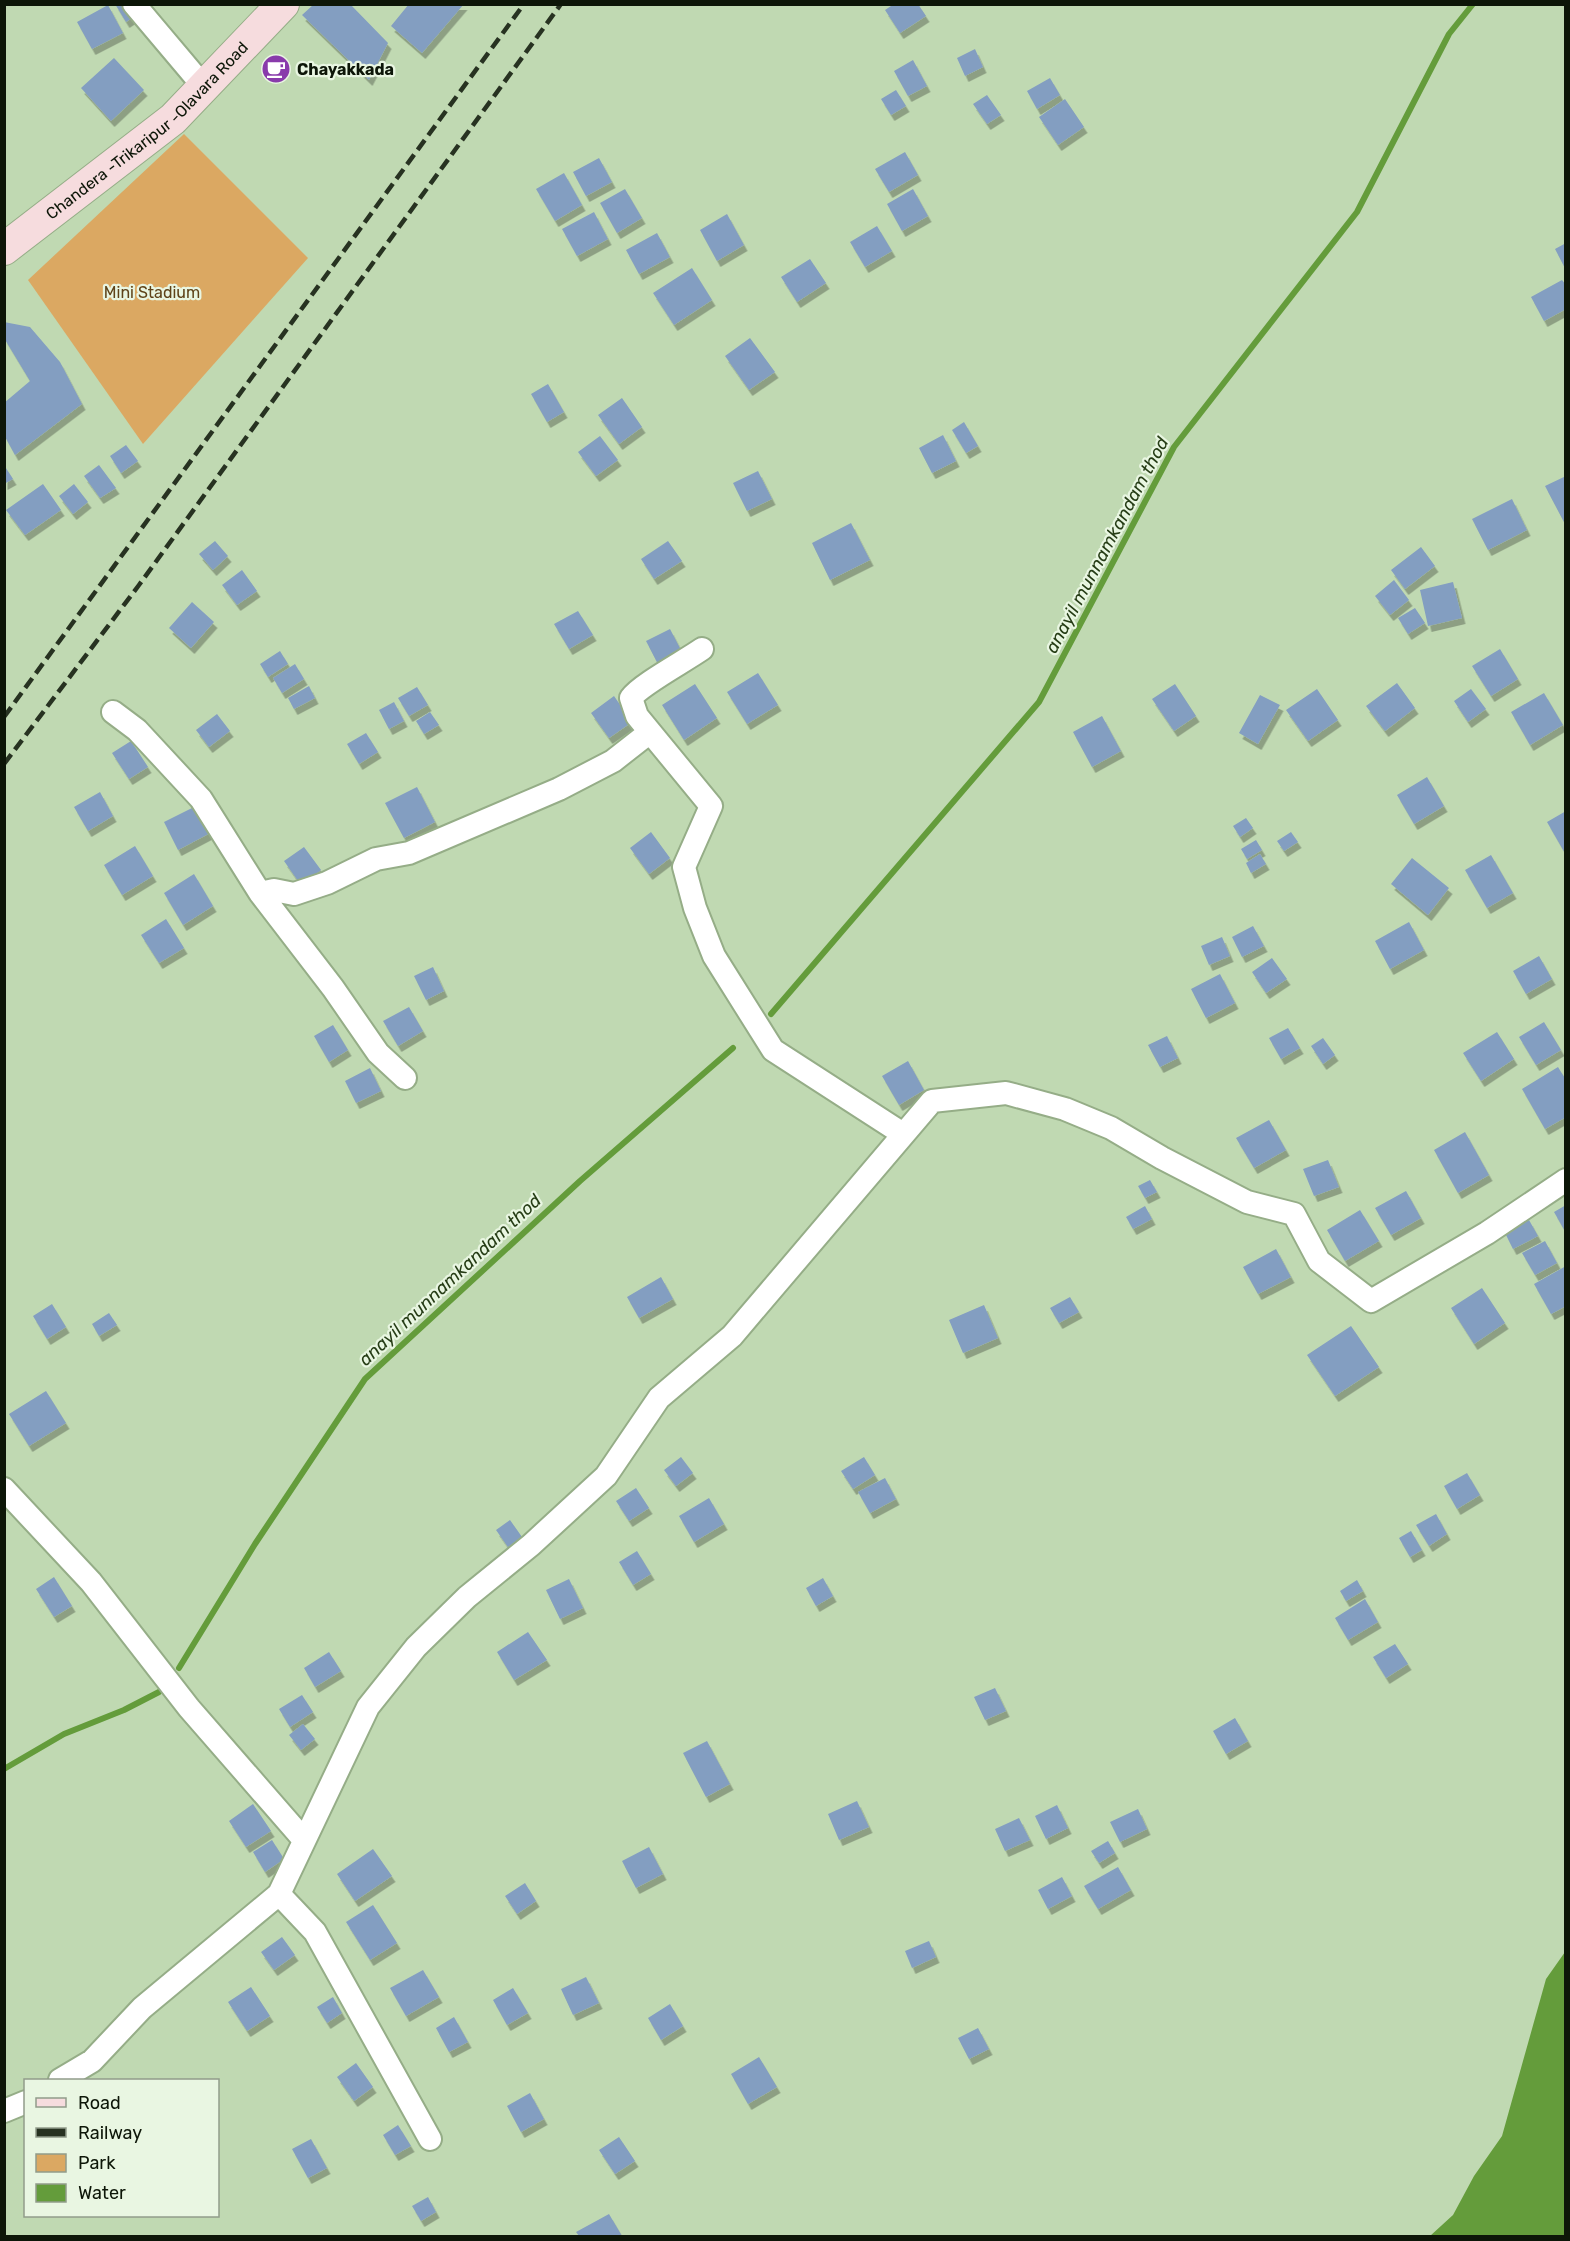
<svg xmlns="http://www.w3.org/2000/svg" width="1570" height="2241" font-family="Rubik,sans-serif">
	<defs>
		<filter id="shadow"><feDropShadow dx="3.5" dy="6" stdDeviation="0" flood-color="#0004"/></filter>
	</defs>
	<rect width="100%" height="100%" fill="#c0d9b2"/>
	<path fill="#dba862" d="M184,134L308,258L143,444L28,280Z"/>
	<path fill="#649c3b" d="M1565,1952V2236H1430L1453,2215L1474,2176L1502,2136L1546,1979Z"/>
	<g fill="none" stroke-linecap="round" stroke-linejoin="round">
		<path stroke="#649c3b" stroke-width="6" d="M771,1014L1039,702L1174,447L1357,212L1449,34L1473,4
			M179,1668L255,1544L365,1379L580,1181L733,1048
			M4,1769L64,1734L124,1710L159,1692"/>
	</g>
	<path fill="#839ec1" filter="url(#shadow)" d="M115,4H127L135,16L126,22Z
		M409,4H464L422,53L391,26Z
		M894,4H918L926,16L900,33L885,10Z
		M108,5L123,33L92,49L77,22Z
		M313,5H351L388,43L369,80L302,15Z
		M975,49L983,67L965,76L957,58Z
		M114,58L144,90L111,121L81,88Z
		M913,60L927,86L908,96L894,71Z
		M1050,78L1060,95L1037,109L1027,91Z
		M896,90L906,106L891,115L881,99Z
		M987,95L1001,115L987,124L973,104Z
		M1065,99L1084,127L1058,145L1039,117Z
		M905,152L918,175L889,192L875,169Z
		M599,158L612,182L586,196L573,172Z
		M564,173L582,205L555,221L536,189Z
		M625,189L642,218L617,233L600,203Z
		M913,189L928,216L902,231L887,204Z
		M594,212L608,239L577,256L562,229Z
		M727,214L744,245L717,261L700,230Z
		M877,226L892,251L865,267L850,242Z
		M657,233L670,257L639,274L626,250Z
		M1566,243V270L1555,249Z
		M810,259L826,283L797,302L781,277Z
		M692,268L712,300L674,325L653,293Z
		M1562,280L1566,285V309L1544,321L1531,297Z
		M4,322L30,327L60,362L82,404L15,455L4,435V403L30,381L4,338Z
		M750,338L775,372L749,390L725,356Z
		M548,384L564,412L547,422L531,394Z
		M622,398L642,427L619,444L598,415Z
		M964,422L978,446L966,453L952,430Z
		M943,435L956,461L932,473L919,448Z
		M600,436L618,460L596,476L578,452Z
		M126,445L138,461L121,473L110,456Z
		M4,465L13,479L4,484Z
		M99,465L116,488L100,498L84,476Z
		M758,471L772,499L747,511L733,483Z
		M1566,476V521L1564,522L1545,486Z
		M43,484L61,510L25,535L6,510Z
		M74,484L88,502L73,514L59,496Z
		M1512,499L1527,530L1488,550L1472,519Z
		M851,523L870,560L830,580L812,543Z
		M215,541L228,556L213,570L199,554Z
		M668,541L682,561L654,579L641,559Z
		M1421,547L1435,566L1405,589L1391,570Z
		M242,570L257,591L237,605L222,585Z
		M1394,580L1409,600L1390,615L1375,596Z
		M1453,582L1462,618L1428,626L1420,590Z
		M192,602L214,622L191,648L169,628Z
		M1415,608L1425,623L1408,634L1398,618Z
		M578,611L593,635L569,649L554,624Z
		M670,629L683,654L659,666L646,641Z
		M1500,649L1518,679L1491,696L1472,666Z
		M280,651L288,664L268,677L260,664Z
		M295,664L304,679L282,693L273,678Z
		M758,673L778,705L747,724L727,692Z
		M1397,683L1415,708L1385,731L1366,706Z
		M695,684L717,718L684,740L662,705Z
		M1175,684L1196,716L1174,731L1152,699Z
		M309,686L315,698L294,709L288,698Z
		M417,687L428,705L409,716L398,698Z
		M1317,689L1338,720L1308,741L1286,710Z
		M1471,689L1486,709L1468,722L1454,701Z
		M1544,693L1563,725L1530,745L1511,712Z
		M1260,695L1280,705L1258,744L1239,733Z
		M614,696L632,722L609,738L591,713Z
		M394,702L404,721L389,729L379,710Z
		M430,712L439,725L424,734L416,721Z
		M217,714L230,731L209,747L196,730Z
		M1102,716L1121,751L1092,767L1073,732Z
		M366,733L378,752L359,764L347,744Z
		M131,741L148,767L129,779L112,753Z
		M1427,777L1444,806L1414,824L1397,795Z
		M417,787L435,822L404,838L385,803Z
		M100,792L113,816L88,831L74,807Z
		M198,805L212,832L178,850L164,822Z
		M1566,811V855L1547,822Z
		M1246,818L1253,828L1240,837L1233,826Z
		M651,832L670,858L649,874L630,848Z
		M1291,832L1298,842L1284,851L1277,841Z
		M1256,840L1262,850L1247,859L1241,849Z
		M135,846L153,876L122,895L104,865Z
		M304,847L321,870L301,885L284,861Z
		M1260,854L1266,864L1251,873L1246,863Z
		M1491,855L1513,893L1487,908L1465,870Z
		M1412,858L1449,888L1428,915L1391,884Z
		M194,874L213,906L183,925L164,893Z
		M166,919L184,948L159,963L141,935Z
		M1409,922L1424,950L1390,969L1375,941Z
		M1253,926L1264,946L1242,957L1232,937Z
		M1222,937L1230,956L1209,965L1201,946Z
		M1539,956L1552,979L1526,994L1513,971Z
		M1272,958L1287,979L1266,993L1252,972Z
		M433,967L444,991L426,1000L414,976Z
		M1220,974L1235,1003L1206,1018L1191,989Z
		M409,1007L423,1031L398,1046L383,1021Z
		M1544,1022L1561,1050L1536,1065L1519,1037Z
		M333,1025L348,1050L329,1062L314,1036Z
		M1288,1028L1300,1048L1281,1059L1269,1038Z
		M1497,1032L1514,1059L1481,1081L1463,1053Z
		M1167,1036L1178,1058L1160,1067L1148,1045Z
		M1323,1038L1335,1055L1323,1064L1311,1046Z
		M908,1061L924,1090L899,1105L882,1076Z
		M1558,1067L1566,1080V1117L1545,1129L1522,1089Z
		M370,1068L381,1091L356,1103L345,1081Z
		M1269,1120L1286,1150L1254,1168L1236,1138Z
		M1465,1132L1489,1175L1458,1193L1434,1150Z
		M1328,1160L1339,1187L1314,1196L1303,1169Z
		M1150,1180L1157,1192L1145,1198L1138,1186Z
		M1406,1191L1421,1218L1391,1235L1375,1208Z
		M1566,1205V1233L1554,1212Z
		M1145,1206L1152,1219L1133,1229L1126,1217Z
		M1360,1210L1379,1241L1345,1261L1327,1230Z
		M1529,1220L1538,1236L1513,1249L1505,1233Z
		M1545,1241L1557,1263L1535,1275L1522,1253Z
		M1276,1249L1291,1277L1258,1294L1243,1267Z
		M1566,1266V1306L1551,1314L1534,1284Z
		M661,1277L673,1299L639,1318L627,1297Z
		M1482,1288L1505,1323L1474,1344L1451,1308Z
		M1070,1297L1079,1312L1059,1323L1050,1308Z
		M52,1304L66,1327L47,1339L33,1316Z
		M984,1305L998,1338L963,1353L949,1320Z
		M109,1313L117,1325L99,1336L92,1324Z
		M1351,1326L1379,1367L1335,1396L1307,1355Z
		M46,1391L66,1423L29,1446L9,1414Z
		M681,1457L693,1473L676,1486L664,1470Z
		M864,1457L875,1475L853,1489L841,1471Z
		M1467,1473L1480,1495L1457,1509L1444,1486Z
		M885,1478L896,1499L870,1513L858,1492Z
		M636,1488L649,1508L629,1521L616,1501Z
		M709,1498L724,1524L694,1542L679,1516Z
		M1436,1514L1447,1534L1429,1546L1416,1525Z
		M510,1520L522,1537L508,1547L496,1530Z
		M1411,1531L1422,1550L1410,1557L1399,1538Z
		M637,1551L651,1574L633,1585L619,1562Z
		M54,1577L72,1606L54,1617L36,1589Z
		M823,1578L833,1596L816,1606L806,1588Z
		M569,1579L583,1608L560,1619L546,1590Z
		M1357,1580L1363,1591L1346,1601L1340,1591Z
		M1365,1599L1378,1622L1348,1640L1335,1618Z
		M528,1632L547,1660L514,1680L497,1652Z
		M1395,1644L1408,1664L1386,1678L1373,1657Z
		M329,1652L341,1671L315,1687L304,1668Z
		M995,1688L1006,1711L985,1720L974,1697Z
		M302,1695L313,1712L290,1727L279,1709Z
		M1235,1718L1248,1741L1226,1754L1213,1731Z
		M303,1724L315,1739L301,1750L289,1735Z
		M707,1741L730,1784L706,1797L683,1753Z
		M857,1801L869,1827L839,1840L828,1814Z
		M253,1804L271,1831L246,1847L229,1821Z
		M1057,1805L1068,1828L1046,1839L1035,1816Z
		M1138,1809L1147,1829L1120,1842L1110,1822Z
		M1019,1818L1030,1840L1005,1851L995,1829Z
		M272,1840L284,1859L265,1872L253,1852Z
		M1108,1841L1115,1853L1099,1863L1091,1851Z
		M649,1847L663,1874L636,1888L622,1861Z
		M373,1849L392,1876L355,1901L337,1874Z
		M1118,1867L1131,1890L1098,1909L1084,1886Z
		M1062,1877L1072,1896L1048,1909L1038,1890Z
		M525,1883L536,1901L517,1914L505,1896Z
		M373,1905L397,1943L370,1960L346,1922Z
		M282,1937L295,1955L274,1970L261,1952Z
		M929,1941L936,1957L912,1968L905,1951Z
		M423,1970L439,1997L406,2016L390,1988Z
		M586,1977L599,2003L573,2015L561,1989Z
		M251,1987L270,2016L247,2031L228,2002Z
		M513,1988L528,2013L507,2025L493,2000Z
		M333,1997L342,2013L327,2023L317,2007Z
		M670,2004L683,2026L661,2040L648,2018Z
		M454,2017L468,2042L449,2052L436,2028Z
		M978,2028L989,2049L969,2059L958,2038Z
		M759,2057L777,2087L748,2104L731,2074Z
		M356,2063L373,2087L354,2101L337,2077Z
		M530,2093L544,2119L521,2132L507,2106Z
		M398,2125L411,2146L395,2155L383,2135Z
		M619,2137L635,2161L615,2174L599,2150Z
		M311,2139L327,2168L308,2178L292,2149Z
		M428,2197L436,2212L421,2221L412,2206Z
		M609,2214L622,2236H579L576,2232Z"/>
	<g fill="none" stroke-linecap="round" stroke-linejoin="round">
		<g stroke="#95ad87" stroke-width="26">
			<path id="street" d="M134,4L204,87
				M702,649C685,661 640,685 631,698L637,716L711,806L684,867L695,908L714,956L773,1050L903,1134
				M113,712L137,730L201,799L260,893L274,890L294,894L327,883L376,859L409,853L559,789L613,761L650,732
				M260,893L333,988L378,1053L405,1078
				M4,1489L91,1582L189,1708L304,1840
				M279,1894L315,1932L430,2139
				M60,2080L92,2061L142,2008L279,1894L368,1707L416,1647L467,1597L531,1545L606,1476L659,1398L732,1336L932,1101L1006,1093L1065,1109L1111,1128L1162,1158L1247,1202L1294,1214L1319,1261L1371,1301L1487,1233L1566,1180
				M4,2111L26,2102"/>
		</g>
		<g stroke="#95ad87" stroke-width="34">
			<g id="secondary">
				<path id="s1" d="M4,249L173,119L283,4"/>
			</g>
		</g>
		<use href="#street" stroke="#fff" stroke-width="22"/>
		<use href="#secondary" stroke="#f6dcde" stroke-width="32"/>
		<path stroke="#273221" stroke-width="4.5" stroke-dasharray="12 6" stroke-linecap="butt" d="M4,717L524,4
			M4,764L139,585L561,4"/>
	</g>
	<defs>
		<g id="cafe-disc" transform="scale(1.5)"><circle r="9.5" fill="#893bab" stroke="#e9f6e2"/><path d="M-5.5-4.5H6V0H3Q3 3.5 0 3.5H-2.5Q-5.5 3.5-5.5 0ZM3-3.2v2h1.7v-2ZM-6 4.5H4V6H-6Z" fill="#fff"/></g>
	</defs>
	<g fill-rule="evenodd">
		<use href="#cafe-disc" x="276" y="69"/>
	</g>
	<g text-anchor="middle" dominant-baseline="central" stroke-width="4.5" stroke-linejoin="round" paint-order="stroke">
		<g font-size="16" font-weight="bold" fill="#0d1608" stroke="#e9f6e2" text-anchor="start">
			<text x="297" y="69">Chayakkada</text>
		</g>
		<g font-size="16" fill="#0d1608" stroke="#e9f6e2">
			<text stroke="none"><textPath href="#s1" startOffset="186">Chandera -Trikaripur -Olavara Road</textPath></text>
		</g>
		<g font-size="16" fill="#5e4218" stroke="#e9f6e2">
			<text x="152" y="292">Mini Stadium</text>
		</g>
		<g font-size="18" font-style="italic" fill="#263d16" stroke="#e9f6e2">
			<text transform="translate(1107 545) rotate(-62)">anayil munnamkandam thod</text>
			<text transform="translate(450 1280) rotate(-43)">anayil munnamkandam thod</text>
		</g>
	</g>
	<rect width="1570" height="2241" fill="none" stroke="#0d1608" stroke-width="12"/>
	<rect x="24" y="2079" width="195" height="138" fill="#e9f6e2" stroke="#919c8b" stroke-width="1.5"/>
	<rect x="36" y="2098" width="30" height="9" fill="#f6dcde" stroke="#919c8b" stroke-width="1.5"/>
	<text x="78" y="2109" font-size="18" fill="#0d1608">Road</text>
	<rect x="36" y="2128" width="30" height="9" fill="#273221" stroke="#919c8b" stroke-width="1.5"/>
	<text x="78" y="2139" font-size="18" fill="#0d1608">Railway</text>
	<rect x="36" y="2154" width="30" height="18" fill="#dba862" stroke="#919c8b" stroke-width="1.5"/>
	<text x="78" y="2169" font-size="18" fill="#0d1608">Park</text>
	<rect x="36" y="2184" width="30" height="18" fill="#649c3b" stroke="#919c8b" stroke-width="1.5"/>
	<text x="78" y="2199" font-size="18" fill="#0d1608">Water</text>
</svg>
